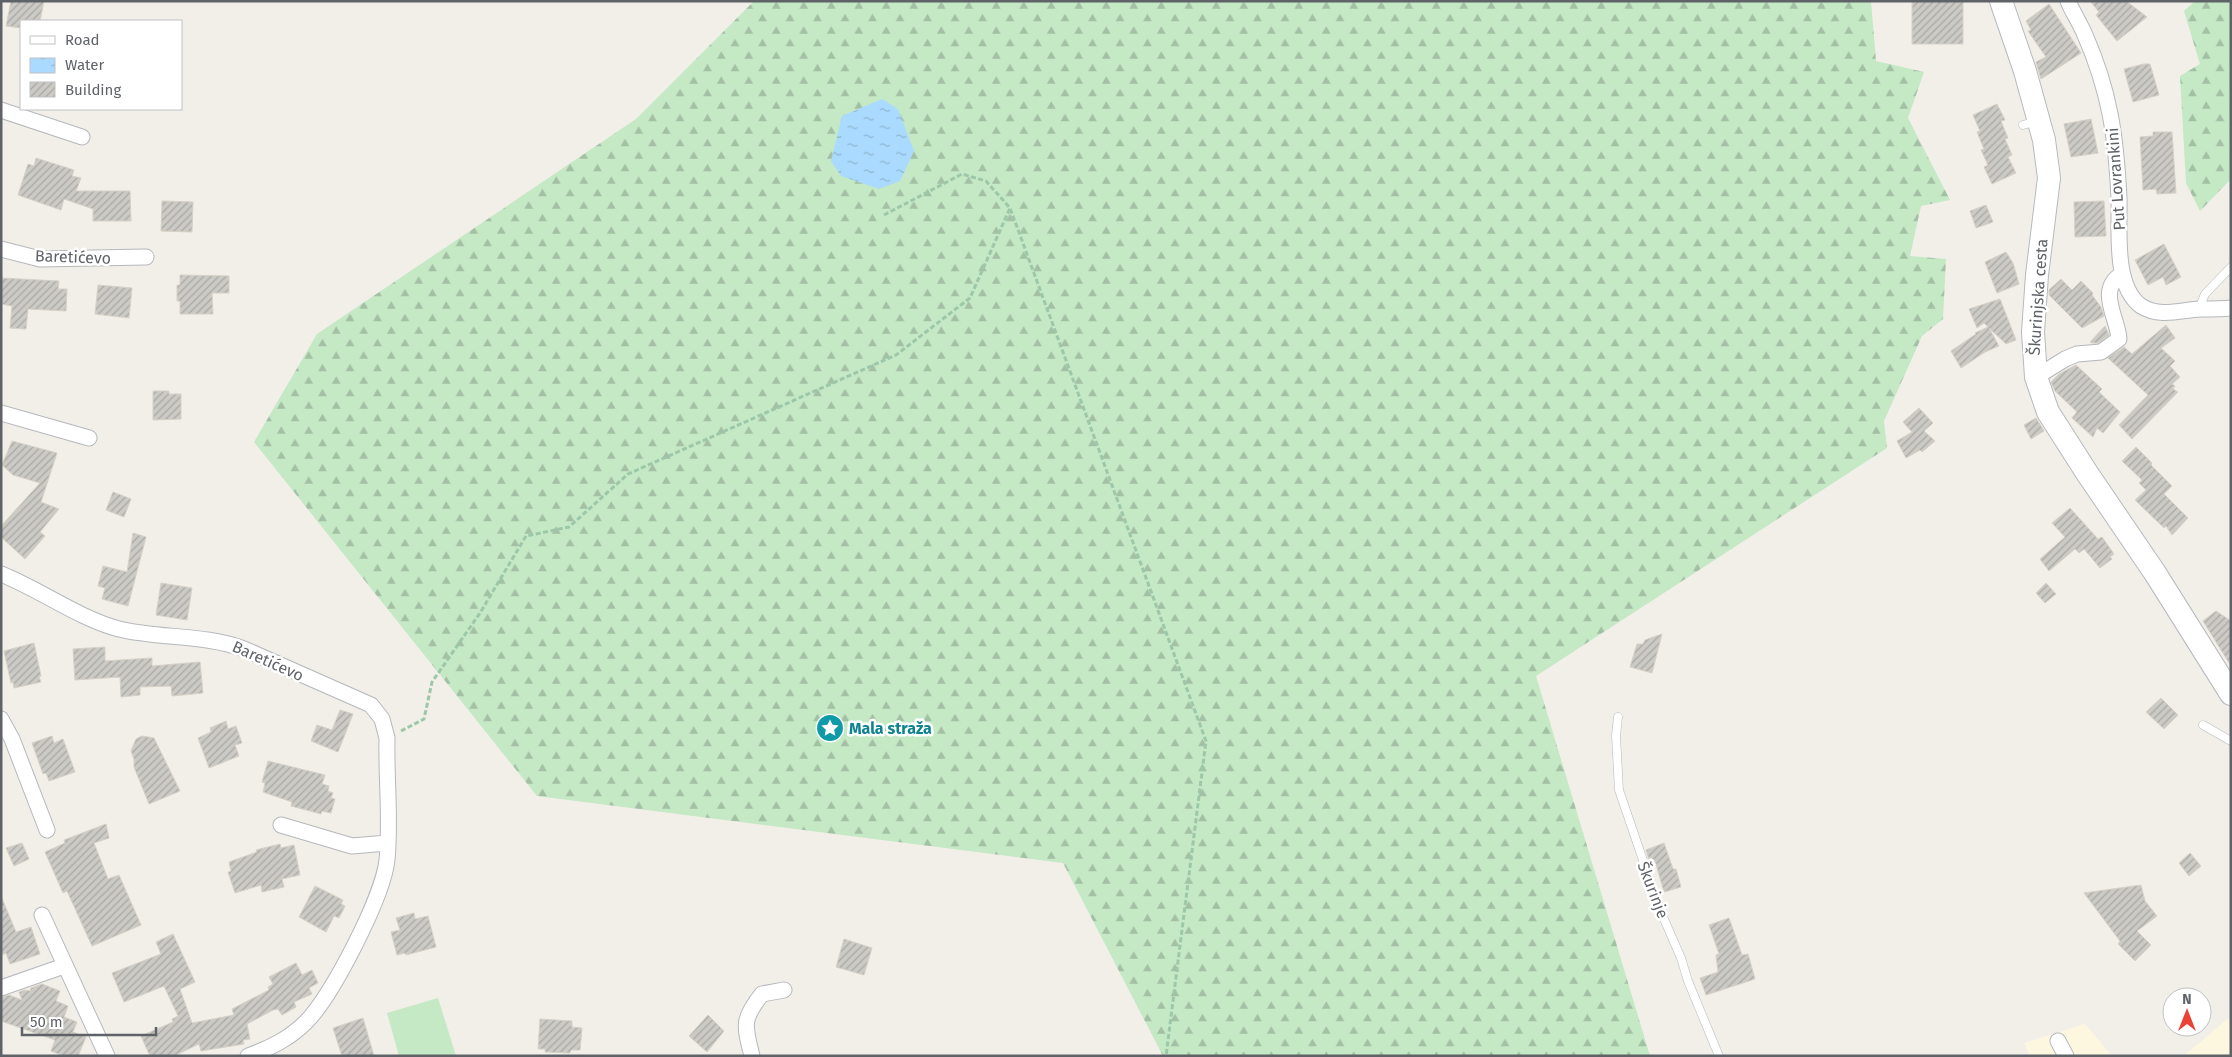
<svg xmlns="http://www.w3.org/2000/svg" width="2232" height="1057" font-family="'Fira Sans',sans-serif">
	<defs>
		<pattern id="forest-firs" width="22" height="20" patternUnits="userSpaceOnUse" patternTransform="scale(1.25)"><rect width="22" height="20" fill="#c5e8c5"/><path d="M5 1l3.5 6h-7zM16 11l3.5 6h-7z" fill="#a3c0a4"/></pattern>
		<pattern id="water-ripples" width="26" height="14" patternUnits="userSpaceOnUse" patternTransform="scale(1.25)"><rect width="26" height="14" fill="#aadaff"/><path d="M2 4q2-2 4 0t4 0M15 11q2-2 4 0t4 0" fill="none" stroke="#8eb4d2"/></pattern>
		<pattern id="building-hatch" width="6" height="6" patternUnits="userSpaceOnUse" patternTransform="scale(1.25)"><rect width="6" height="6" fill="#cccac5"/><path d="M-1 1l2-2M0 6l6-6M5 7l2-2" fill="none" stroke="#a9a8a4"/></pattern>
	</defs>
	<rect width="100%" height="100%" fill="#f1efe8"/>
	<path fill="#fef7e0" d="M2231,1016V1056H2184Z
		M2085,1024L2112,1056H2030L2024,1043Z"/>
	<path fill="url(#forest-firs)" d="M754,1H1871L1876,61L1924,72L1908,118L1950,200L1921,206L1910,256L1946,259L1943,319L1922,336L1884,421L1887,448L1536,676L1650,1056H1163L1063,863L537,796L254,442L317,334L636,119Z
		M2195,1H2231V179L2200,211L2186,183L2180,76L2200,64L2184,11Z"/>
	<path fill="#c5e8c5" d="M438,998L456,1056H399L387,1013Z"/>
	<path fill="url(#water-ripples)" d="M882,99L898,109L914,151L900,181L879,189L841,176L831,161L842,116Z"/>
	<path fill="url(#building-hatch)" stroke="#d6d1c6" d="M11,1H44L40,21H21V28L6,26Z
		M1912,1H1963V44H1912Z
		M2090,1H2126L2147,17L2117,41L2096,15L2099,12Z
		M2049,4L2081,53L2041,79L2036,62L2046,57L2028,31L2031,30L2026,21Z
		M2144,64H2150L2159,95L2133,102L2124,69Z
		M1997,104L2005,120L2001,121L2008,138L2005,139L2012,155L2008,157L2016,173L1992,184L1984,167L1988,165L1981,150L1984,149L1977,132L1980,131L1973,115Z
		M2091,119L2098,153L2071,157L2064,124Z
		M2153,132H2172L2176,193L2157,194L2156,189L2143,190L2140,137L2153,136Z
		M36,158L74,170L72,176L81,178L76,191H130L131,221H93V209L64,199L61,210L18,195L28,164L34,166Z
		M162,201L193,202L192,232L161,231Z
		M2104,201L2106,236L2075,237L2074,202Z
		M1986,205L1993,222L1976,228L1970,211Z
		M2164,244L2181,277L2166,285L2163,277L2148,285L2135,260Z
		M2006,252L2013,263L2019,284L1997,293L1985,262Z
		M180,275L229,276V293H212L213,314H180V301H177V285H180Z
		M1,278L59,281L58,289H67L66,311L28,309L26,329L10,328L12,306L1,304Z
		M2061,279L2072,290L2081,281L2093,293L2092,295L2101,307L2104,316L2082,328L2049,295V290Z
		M98,285L132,288L129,318L95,314Z
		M2000,299L2016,340L2006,344L1989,328L1999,346L1985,352L1961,368L1951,351L1976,334L1975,333L1988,327L1984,323L1977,328L1969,309Z
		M2166,325L2175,338L2161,348L2175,361L2170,366L2180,377L2172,384L2175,386L2173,389L2178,392L2132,439L2119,425L2148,395L2108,358L2124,347L2132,354Z
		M2105,326L2109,335L2098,343H2092L2090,342Z
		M2076,365L2102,389L2099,392L2120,412L2103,433L2097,428L2093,437L2072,418L2077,412L2055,391L2051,382L2059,374Z
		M153,391H169V394H181V419L153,420Z
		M1919,408L1933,423L1924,431L1935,441L1922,452L1920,450L1906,458L1897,441L1912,432L1903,422Z
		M2036,418L2044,431L2031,439L2024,425Z
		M12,441L57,453L41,502L59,509L40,532L45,536L25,559L1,537V526L40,483L13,475L2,465Z
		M2136,447L2152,463L2151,465L2172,486L2164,494L2188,518L2172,535L2166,526L2164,528L2135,500L2146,490L2139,483L2142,480L2122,461Z
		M113,492L131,499L124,517L106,510Z
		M2070,508L2098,539L2102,537L2114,554L2110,557L2112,559L2100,568L2084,549L2079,553L2075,549L2049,571L2040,559L2065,537L2052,523Z
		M133,533L146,537L128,606L102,599L105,588L98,586L103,566L127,572Z
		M161,583L192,588L187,620L156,615Z
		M2046,583L2056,594L2045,603L2036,593Z
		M2216,611L2231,621V666L2203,621Z
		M1662,634L1652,673L1630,667L1637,644H1643L1645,640Z
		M34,643L41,676L39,677L41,682L14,688L13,682L11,683L4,651Z
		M105,647V661L152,658V666L200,662L203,693L172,696L171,686L140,687V695L121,697L120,677L75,680L73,649Z
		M2161,698L2178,715L2164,729L2146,712Z
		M340,710L353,714L338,752L311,741L317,725L332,730Z
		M226,721L228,729L236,726L242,743L235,745L239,756L209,768L198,738L211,732L210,728Z
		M52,736L54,743L63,739L75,772L49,781L46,773L43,774L32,743Z
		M142,736L154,738L180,791L149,804L134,767V759L131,751L136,739Z
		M268,761L325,775L322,784L329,786L328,791L333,793L331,798L335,799L331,813L322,811L321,814L291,806L292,802L263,792L265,783L262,782Z
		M106,824L109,838L94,843L108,879L119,875L141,925L92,946L67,891L63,893L45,852L65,843L64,840Z
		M22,843L29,859L14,866L6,848Z
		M1664,843L1673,869H1676L1681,887L1664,892L1655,861L1650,863L1646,850Z
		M280,844L281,848L294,845L300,875L282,879L284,887L262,892L261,885L235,893L228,872L231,871L229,862L257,852L256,850Z
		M2190,853L2201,866L2189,876L2179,863Z
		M2141,885L2145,901L2157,916L2137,931L2151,945L2135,961L2118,944L2120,941L2084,893Z
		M315,886L343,900L341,904L345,906L339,918L334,916L326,932L299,917Z
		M1,896L16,932L31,927L40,954L10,964L6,953L1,955Z
		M414,913L415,919L428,916L436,947L406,955L405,953L397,955L391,932L400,930L396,918Z
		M1729,918L1742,955L1748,954L1755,979L1706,995L1700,978L1718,972L1716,955L1719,954L1709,925Z
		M173,934L195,982L180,989L192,1023L234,1015L232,1009L269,990L268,987L273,984L269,977L296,963L302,975L312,970L318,983L309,988L312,994L294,1002L296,1007L282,1015L278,1009L273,1010L247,1024L250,1039L243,1040L244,1044L201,1051L199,1044L174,1056H150L141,1036L173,1022L172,1019L178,1016L164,986L124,1002L112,973L161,954L156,942Z
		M844,939L872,948L864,975L836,967Z
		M42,984L60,991L56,1001L68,1006L64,1017L77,1022L73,1032L86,1037L78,1056H64L51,1051L55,1040L1,1021V997L9,995L22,1000L19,992L25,990L30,991L31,988Z
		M708,1015L724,1031L707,1052L689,1036Z
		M363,1018L374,1056H342L333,1028Z
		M540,1019L572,1021V1027L582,1028L580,1050H571L570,1053L545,1052V1049H538Z"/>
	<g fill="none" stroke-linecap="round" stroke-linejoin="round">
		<g stroke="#b5b8bc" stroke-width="9">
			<path id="lane" d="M2023,125L2037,121
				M2199,309L2205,294L2231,267
				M1618,717L1616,736L1619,790L1660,910L1681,958L1688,981L1719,1056
				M2203,725L2231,741"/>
		</g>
		<g stroke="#b5b8bc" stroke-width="17">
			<path id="street" d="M2068,1C2073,13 2080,23 2085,35C2110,92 2116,137 2119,198C2120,228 2113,286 2141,306C2160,318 2181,310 2200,309C2211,309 2221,309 2231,308
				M1,110L82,137
				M1,249L40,259L146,257
				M2036,377L2065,359L2077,354L2101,352L2119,339C2118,318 2096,290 2122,274
				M1,413L89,438
				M1,574C41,590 78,618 119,629C160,639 204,634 244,649L371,705L382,719L387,738C386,779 391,820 387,860C383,897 332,996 306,1022C289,1039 270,1048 248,1056
				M1,719L12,739L47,830
				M281,825L352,846L387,843
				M42,915L107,1056
				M1,988L64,966
				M2058,1041L2066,1056
				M752,1056C744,1025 742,1019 762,994L784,990"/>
		</g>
		<g stroke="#b6babf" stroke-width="24">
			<path id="secondary" d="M2001,1L2025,71L2044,140L2049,178L2037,275L2033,332L2036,377L2048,412L2087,473L2155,573L2231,694"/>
		</g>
		<path stroke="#9cc7a9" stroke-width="3" stroke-dasharray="5 2.5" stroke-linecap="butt" d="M884,215L962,174L986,181L1010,208L1206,741L1166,1056
			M401,731L424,719L432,682L480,613L526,536L569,527L628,474L896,355L970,298L1010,208"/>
		<use href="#lane" stroke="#fff" stroke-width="8"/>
		<use href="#street" stroke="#fff" stroke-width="15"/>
		<use href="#secondary" stroke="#fff" stroke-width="22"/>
	</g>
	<defs>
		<g id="sight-disc" transform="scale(1.4375)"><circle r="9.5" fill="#0f9aa8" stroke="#fff"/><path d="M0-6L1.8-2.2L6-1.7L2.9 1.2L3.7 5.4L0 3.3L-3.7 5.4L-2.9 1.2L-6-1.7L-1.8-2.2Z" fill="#fff"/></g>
	</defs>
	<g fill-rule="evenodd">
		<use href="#sight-disc" x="830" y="728"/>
	</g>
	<g text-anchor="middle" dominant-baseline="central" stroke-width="5" stroke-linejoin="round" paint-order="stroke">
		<g font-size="16" fill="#5f6368" stroke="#fff">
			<text transform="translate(2116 179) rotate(-94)">Put Lovrankini</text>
			<text transform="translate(73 257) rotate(2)">Baretićevo</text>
			<text transform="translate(2038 297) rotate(-86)">Škurinjska cesta</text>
			<text transform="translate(268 661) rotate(24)">Baretićevo</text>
			<text transform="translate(1653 890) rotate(69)">Škurinje</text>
		</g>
		<g font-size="16" font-weight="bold" fill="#0d838f" stroke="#fff" text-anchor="start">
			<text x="849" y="728">Mala straža</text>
		</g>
	</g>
	<rect width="2232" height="1057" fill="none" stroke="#5f6368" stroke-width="5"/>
	<rect x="20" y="20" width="162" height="90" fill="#ffffff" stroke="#bfc1c3"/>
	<rect x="30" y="36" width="25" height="8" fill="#ffffff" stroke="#bfc1c3"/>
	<text x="65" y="45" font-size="15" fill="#5f6368">Road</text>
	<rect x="30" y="58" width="25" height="15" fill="url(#water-ripples)" stroke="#bfc1c3"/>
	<text x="65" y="70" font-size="15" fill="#5f6368">Water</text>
	<rect x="30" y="82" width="25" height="15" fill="url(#building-hatch)" stroke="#bfc1c3"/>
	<text x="65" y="95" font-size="15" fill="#5f6368">Building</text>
	<g transform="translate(2187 1012)"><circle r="24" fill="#ffffff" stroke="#bfc1c3"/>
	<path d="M0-4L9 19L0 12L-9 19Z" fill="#ea4335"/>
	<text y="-8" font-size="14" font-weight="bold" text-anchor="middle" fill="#5f6368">N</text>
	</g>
	<path d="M22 1027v8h134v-8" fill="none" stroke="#5f6368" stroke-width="2.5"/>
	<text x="30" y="1027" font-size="15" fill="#5f6368" stroke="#ffffff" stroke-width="4" paint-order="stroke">50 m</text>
</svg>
